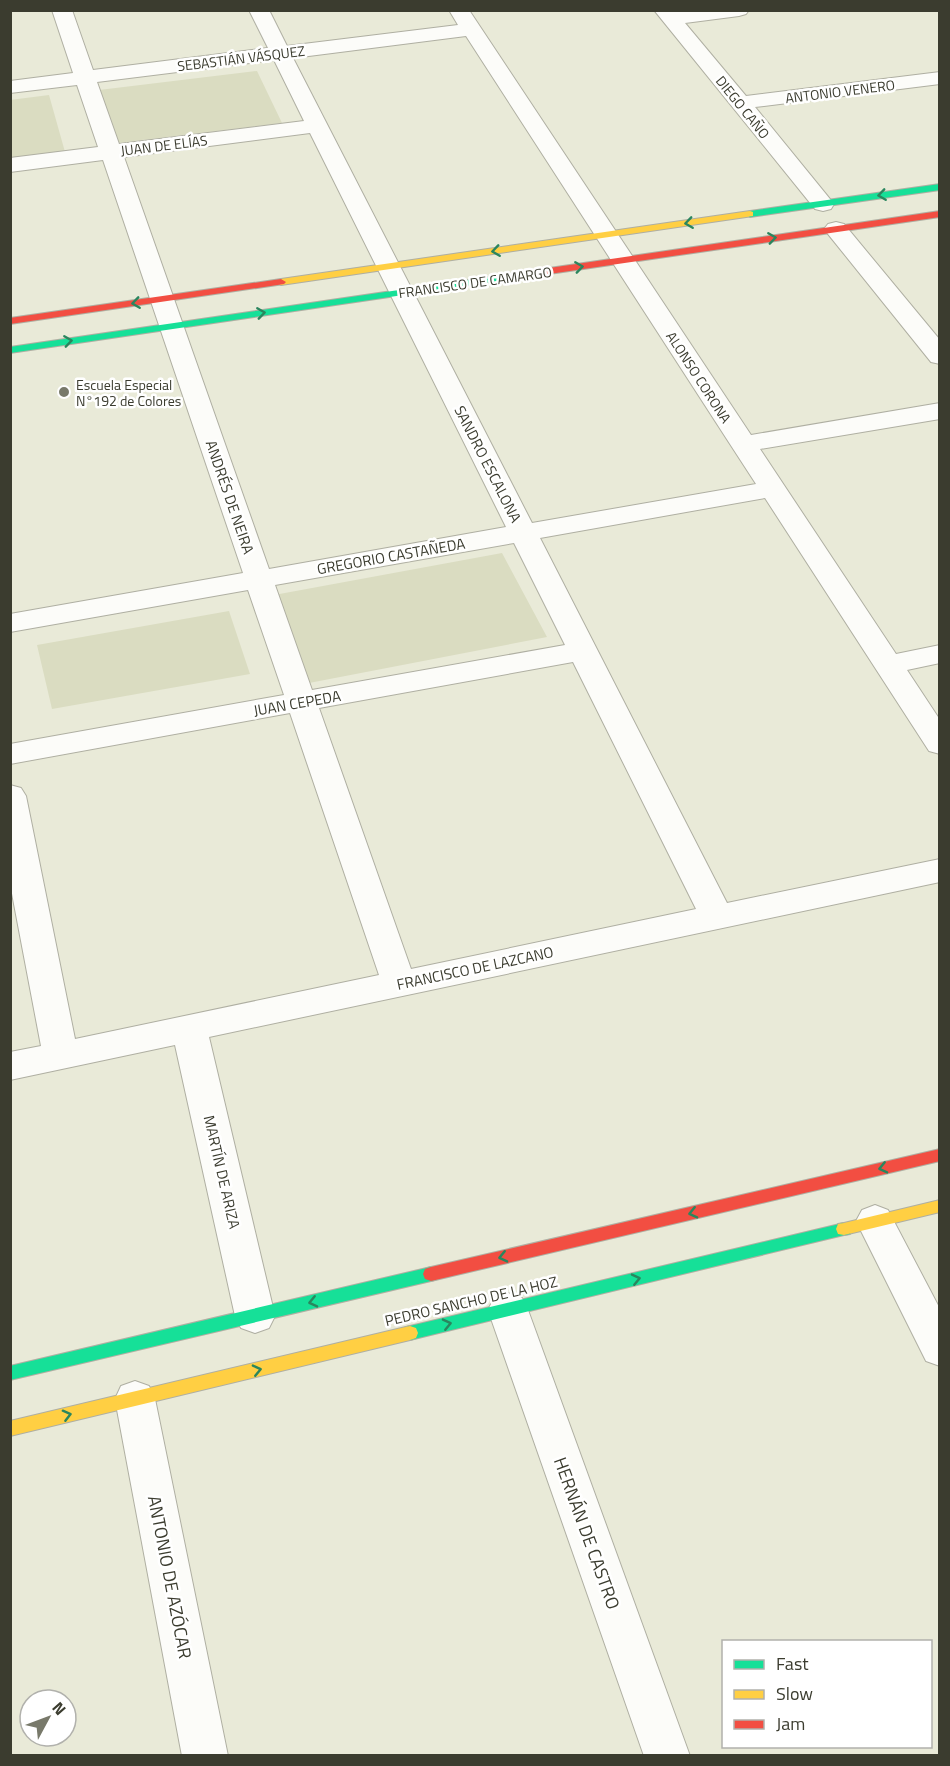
<svg xmlns="http://www.w3.org/2000/svg" width="950" height="1766" font-family="'Titillium Web',sans-serif">
	<rect width="100%" height="100%" fill="#e9ead8"/>
	<path fill="#dadcc1" d="M257,71L282,123L117,143L99,90Z
		M49,95L65,152L11,159L10,100Z
		M502,553L547,637L309,683L274,595Z
		M229,611L250,674L52,709L37,645Z"/>
	<g fill="none" stroke-linecap="round" stroke-linejoin="round">
		<g stroke="#afafa2" stroke-width="2">
			<path id="street" d="M52,10H72L93,70L268,48L249,10H269L287,46L458,25L449,10H469L751,435L940,403V419L760,449L896,654L940,645V663L907,670L940,720V754L929,751L765,498L540,538L727,903L940,859V882L209,1037L275,1316L269,1328L255,1333L241,1328L235,1316L175,1045L10,1080V1052L41,1046L10,883V785L21,788L26,796L75,1039L379,975L290,713L10,764V744L284,695L248,590L10,632V614L243,573L103,160L10,172V158L98,147L77,85L10,93V81L73,73ZM466,36L730,444L756,484L532,523L293,58ZM274,60L304,121L119,144L97,82ZM310,133L506,527L269,569L124,157ZM514,543L565,645L312,690L275,585ZM573,662L696,909L411,969L319,708Z
				M654,10H749L746,14L739,16L685,23L746,96L940,72V84L755,107L834,204L831,209L823,211L815,209Z
				M836,222L844,224L940,340V364L931,362L828,234L824,229L828,224Z
				M875,1205L888,1210L940,1309V1366L926,1361L856,1221L862,1210Z
				M508,1293L522,1298L528,1310L690,1756H644L488,1310L494,1298Z
				M135,1381L149,1386L155,1399L228,1756H182L115,1399L121,1386Z"/>
		</g>
		<g stroke="#afafa2" stroke-width="2">
			<path id="fast" d="M940,184V190L750,217L745,214L750,211Z
				M508,274L511,275V279L10,353V347Z
				M844,1223L850,1224L852,1229L850,1234L844,1235L410,1340L404,1338L402,1333L404,1328L410,1326Z
				M431,1267L437,1269L439,1274L437,1279L431,1281L10,1380V1366Z"/>
		</g>
		<g stroke="#afafa2" stroke-width="2">
			<path id="slow" d="M750,211L753,212V216L281,285L276,282L281,279Z
				M940,1200V1212L844,1235L838,1234L836,1229L838,1224L844,1223Z
				M410,1326L416,1328L418,1333L416,1338L410,1340L10,1436V1421Z"/>
		</g>
		<g stroke="#afafa2" stroke-width="2">
			<path id="jam" d="M940,211V217L508,280L503,277L508,274Z
				M281,279L286,282L284,284L10,324V318Z
				M940,1149V1161L431,1281L425,1279L423,1274L425,1269L431,1267Z"/>
		</g>
		<use href="#street" fill="#fcfcf9" fill-rule="evenodd"/>
		<use href="#fast" fill="#16e098" fill-rule="evenodd"/>
		<use href="#slow" fill="#ffcf43" fill-rule="evenodd"/>
		<use href="#jam" fill="#f24e42" fill-rule="evenodd"/>
	</g>
	<defs><path id="oneway-chevron" d="M-2-3.5L2.5 0L-2 3.5" fill="none" stroke-width="1.6" stroke-linecap="round" stroke-linejoin="round" transform="scale(1.5)"/></defs>
	<g stroke="#2a865e">
		<use href="#oneway-chevron" transform="translate(882 195) rotate(172)"/>
		<use href="#oneway-chevron" transform="translate(689 223) rotate(172)"/>
		<use href="#oneway-chevron" transform="translate(772 238) rotate(-8)"/>
		<use href="#oneway-chevron" transform="translate(496 251) rotate(172)"/>
		<use href="#oneway-chevron" transform="translate(579 267) rotate(-8)"/>
		<use href="#oneway-chevron" transform="translate(136 303) rotate(172)"/>
		<use href="#oneway-chevron" transform="translate(261 313) rotate(-8)"/>
		<use href="#oneway-chevron" transform="translate(68 341) rotate(-8)"/>
		<use href="#oneway-chevron" transform="translate(883 1168) rotate(167)"/>
		<use href="#oneway-chevron" transform="translate(693 1213) rotate(167)"/>
		<use href="#oneway-chevron" transform="translate(503 1257) rotate(167)"/>
		<use href="#oneway-chevron" transform="translate(636 1279) rotate(-13)"/>
		<use href="#oneway-chevron" transform="translate(313 1302) rotate(167)"/>
		<use href="#oneway-chevron" transform="translate(447 1324) rotate(-13)"/>
		<use href="#oneway-chevron" transform="translate(257 1370) rotate(-13)"/>
		<use href="#oneway-chevron" transform="translate(67 1415) rotate(-14)"/>
	</g>
	<circle fill="#78796a" stroke="#fff" stroke-width="2" cx="64" cy="392" r="6"/>
	<g text-anchor="middle" dominant-baseline="central" stroke-width="5" stroke-linejoin="round" paint-order="stroke">
		<g font-size="14" fill="#3b3c2f" stroke="#fff">
			<text transform="translate(241 58) rotate(-7)">SEBASTIÁN VÁSQUEZ</text>
			<text transform="translate(840 91) rotate(-7)">ANTONIO VENERO</text>
			<text transform="translate(743 107) rotate(51)">DIEGO CAÑO</text>
			<text transform="translate(164 145) rotate(-7)">JUAN DE ELÍAS</text>
			<text transform="translate(475 282) rotate(-8)">FRANCISCO DE CAMARGO</text>
			<text transform="translate(699 377) rotate(57)">ALONSO CORONA</text>
		</g>
		<g font-size="14" fill="#3b3c2f" stroke="#fff" text-anchor="start">
			<text x="76" y="384">Escuela Especial<tspan x="76" dy="16">N°192 de Colores</tspan></text>
		</g>
		<g font-size="15" fill="#3b3c2f" stroke="#fff">
			<text transform="translate(488 464) rotate(63)">SANDRO ESCALONA</text>
			<text transform="translate(230 497) rotate(71)">ANDRÉS DE NEIRA</text>
			<text transform="translate(391 556) rotate(-10)">GREGORIO CASTAÑEDA</text>
			<text transform="translate(297 703) rotate(-10)">JUAN CEPEDA</text>
			<text transform="translate(475 968) rotate(-12)">FRANCISCO DE LAZCANO</text>
			<text transform="translate(222 1172) rotate(77)">MARTÍN DE ARIZA</text>
			<text transform="translate(471 1301) rotate(-13)">PEDRO SANCHO DE LA HOZ</text>
		</g>
		<g font-size="18" fill="#3b3c2f" stroke="#fff">
			<text transform="translate(587 1533) rotate(70)">HERNÁN DE CASTRO</text>
			<text transform="translate(170 1577) rotate(79)">ANTONIO DE AZÓCAR</text>
		</g>
	</g>
	<rect width="950" height="1766" fill="none" stroke="#3b3c2f" stroke-width="24"/>
	<rect x="722" y="1640" width="210" height="108" fill="#ffffff" stroke="#b1b1ac" stroke-width="1.5"/>
	<rect x="734" y="1660" width="30" height="9" fill="#16e098" stroke="#b1b1ac" stroke-width="1.5"/>
	<text x="776" y="1670" font-size="18" fill="#3b3c2f">Fast</text>
	<rect x="734" y="1690" width="30" height="9" fill="#ffcf43" stroke="#b1b1ac" stroke-width="1.5"/>
	<text x="776" y="1700" font-size="18" fill="#3b3c2f">Slow</text>
	<rect x="734" y="1720" width="30" height="9" fill="#f24e42" stroke="#b1b1ac" stroke-width="1.5"/>
	<text x="776" y="1730" font-size="18" fill="#3b3c2f">Jam</text>
	<g transform="translate(48 1718) rotate(49)"><circle r="28" fill="#ffffff" stroke="#b1b1ac" stroke-width="1.5"/>
	<path d="M0-4.5L10 22L0 15L-10 22Z" fill="#78796a"/>
	<text y="-9" font-size="16" font-weight="bold" text-anchor="middle" fill="#3b3c2f">N</text>
	</g>
</svg>
